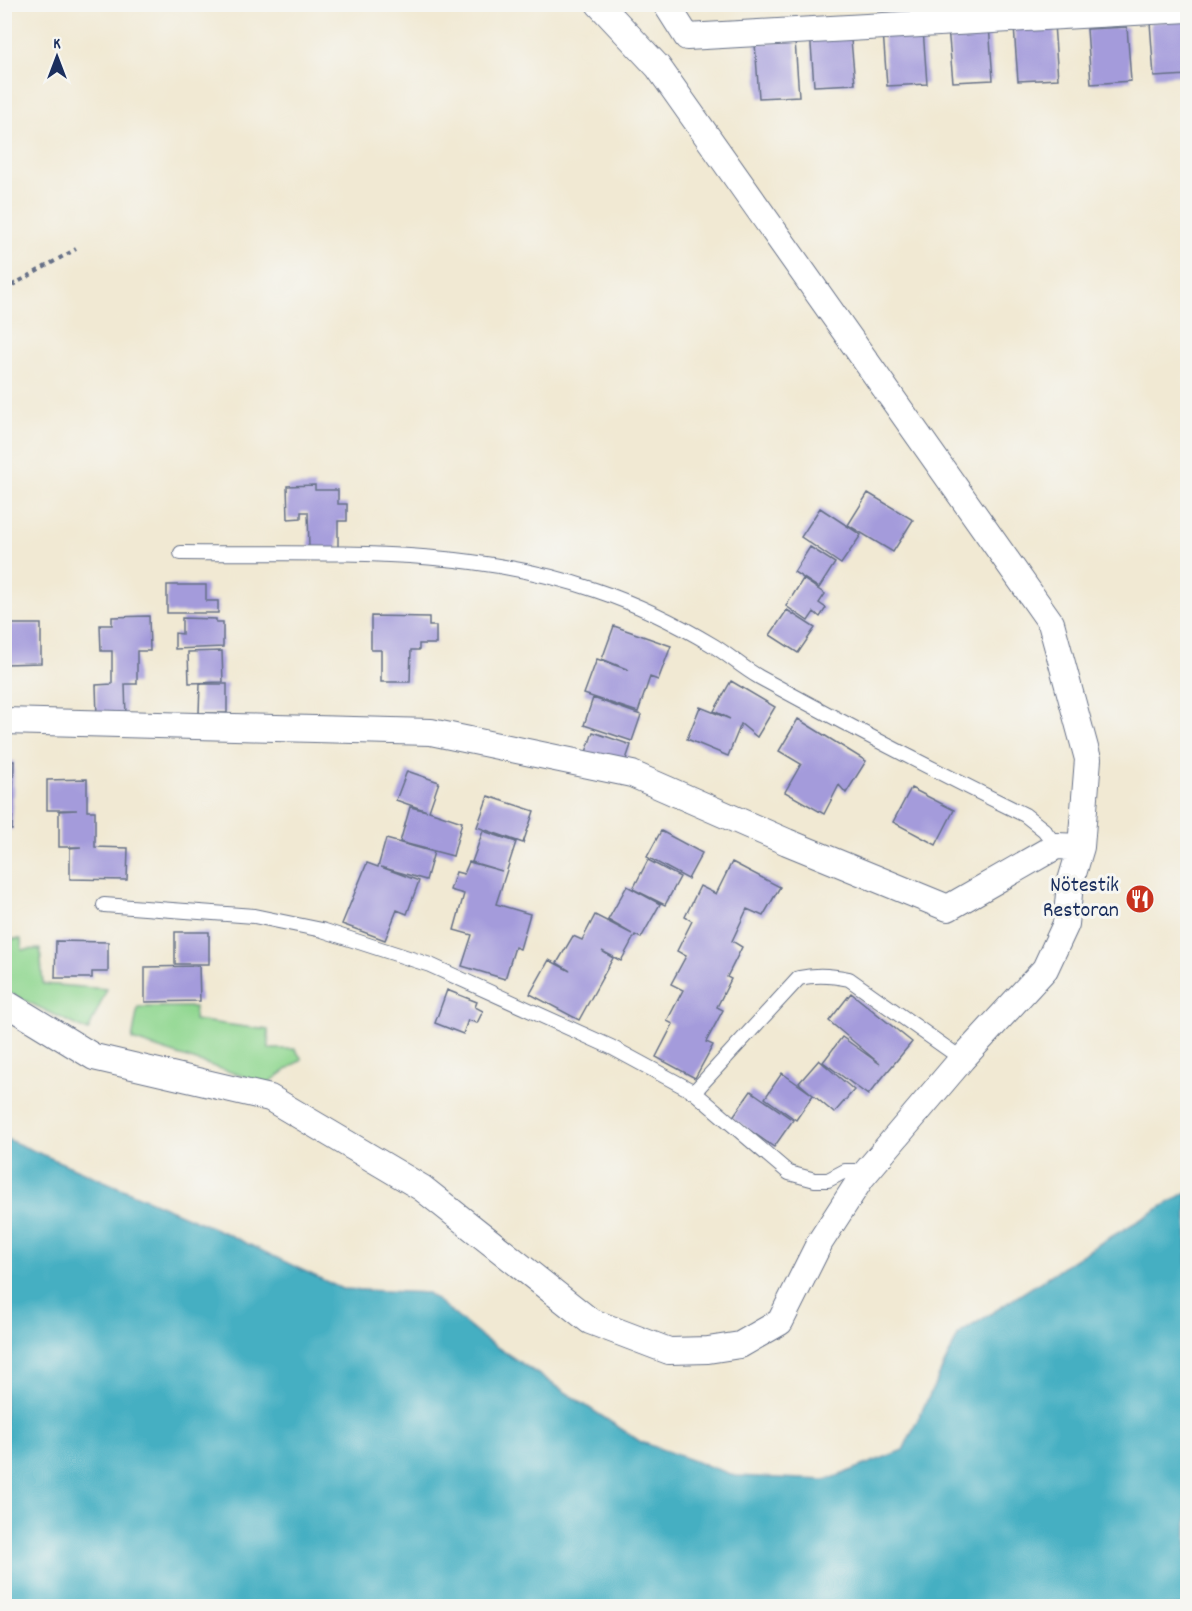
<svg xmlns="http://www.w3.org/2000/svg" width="1192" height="1611" font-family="Dekko,sans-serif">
	<rect width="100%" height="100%" fill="#f6f6f2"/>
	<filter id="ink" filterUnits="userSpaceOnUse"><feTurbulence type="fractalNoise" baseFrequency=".0167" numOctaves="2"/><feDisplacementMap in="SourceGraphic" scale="12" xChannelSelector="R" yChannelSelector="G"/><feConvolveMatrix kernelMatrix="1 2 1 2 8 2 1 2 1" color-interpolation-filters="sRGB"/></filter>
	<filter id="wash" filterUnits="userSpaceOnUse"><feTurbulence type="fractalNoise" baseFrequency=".008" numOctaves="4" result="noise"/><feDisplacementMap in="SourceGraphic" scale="24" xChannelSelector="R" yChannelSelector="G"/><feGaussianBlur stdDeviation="1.35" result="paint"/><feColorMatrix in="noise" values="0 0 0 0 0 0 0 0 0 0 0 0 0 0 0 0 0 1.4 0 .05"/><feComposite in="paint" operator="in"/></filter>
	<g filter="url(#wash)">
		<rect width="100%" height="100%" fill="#f1e9d3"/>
		<path fill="#90d790" stroke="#568377" stroke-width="1.5" d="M4,939H21L22,950L40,949L43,984L107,989L88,1031L5,991Z
			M138,1007H195L194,1020L268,1030L269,1049H295L302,1059L267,1084L132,1040Z"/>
		<path fill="#44afc2" stroke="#306f90" stroke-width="1.5" d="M4,1138L225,1233L342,1289L428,1293L483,1338L641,1442L736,1476L827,1480L903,1450L959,1334L1099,1244L1187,1192V1606H5Z"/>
		<g id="blocks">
			<path fill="#a49bdb" d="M1188,20V75L1154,77L1150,22Z
				M1054,24L1058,79L1018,81L1014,27Z
				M989,25L993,80L953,82L948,28Z
				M1127,27L1131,81L1091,84L1087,29Z
				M850,29L855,84L814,86L810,31Z
				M923,29L927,84L887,86L883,31Z
				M795,41L799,96L759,98L755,43Z
				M315,485V490H338V504H347V521H338V553L309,548L308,512H301V518L288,519L287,486Z
				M868,493L913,520L893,552L848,525Z
				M820,508L861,535L841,564L801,537Z
				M810,547L835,563L819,588L794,572Z
				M803,579L825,594L819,603L826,608L820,617L814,612L808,621L786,606Z
				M167,585H206V601H218V613H167Z
				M787,610L815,628L798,653L770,635Z
				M149,616L150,651H137V684H125L126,717H97L96,685L112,684V651H101L100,625H112V617Z
				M371,616L429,617V626H436V644H419V650H411L410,682H381V650H371Z
				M182,618L216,619V622H223V647L175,649V633L182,634Z
				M4,624H41V663L4,664Z
				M614,626L671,646L658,680L650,677L638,712L584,694L597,659L629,670L602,659Z
				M222,651L223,682L189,683L188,652Z
				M731,681L775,707L757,737L741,724L728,756L687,739L700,707L730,719L714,711Z
				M200,684H227V713H199Z
				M593,698L641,715L632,741L584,725Z
				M798,719L866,761L846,793L839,785L824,814L785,792L801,764L779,751Z
				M593,732L631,745L622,771L584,758Z
				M4,761H14L12,830H4Z
				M407,771L439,782L429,811L462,822L453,856L400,842L410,807L427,811L396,800Z
				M87,779V811H95V847L128,848L127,880L70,879V848L81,847H59V811L77,810H47V780Z
				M911,788L954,810L936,845L893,822Z
				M488,796L534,811L523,843L477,827Z
				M483,831L516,842L496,904L530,914L520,949L515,947L505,979L462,966L472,935L454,930L464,894L450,890L456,872L464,874L469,862L502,871L472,862Z
				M661,831L702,853L688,879L647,857Z
				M386,839L434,852L426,880L381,867L419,881L407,914L397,910L385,940L342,924L367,863L378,867Z
				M648,860L680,877L665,905L633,889Z
				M732,862L780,887L763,916L747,909L732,941L742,947L727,977L731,979L717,1007L723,1010L706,1042L713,1045L695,1078L656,1057L673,1024L667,1021L683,990L671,984L686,956L677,951L692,921L685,917L700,886L716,894Z
				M627,886L660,904L641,938L635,935L621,961L602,951L613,958L579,1020L530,994L549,960L570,971L557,963L573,936L582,940L595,915L632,934L608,920Z
				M175,932H209V964H175Z
				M56,941L108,942V972H92V978H55Z
				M199,966L200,1001L145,1002V967Z
				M447,990L477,1002L475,1007L483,1011L477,1023L468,1020L463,1034L435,1023Z
				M851,993L912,1042L868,1095L823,1062L842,1037L880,1064L829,1021Z
				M819,1060L854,1090L834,1113L799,1083Z
				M782,1073L813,1095L796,1120L765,1098Z
				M751,1091L793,1120L774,1147L732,1118Z"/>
		</g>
	</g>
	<g filter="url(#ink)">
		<use href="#blocks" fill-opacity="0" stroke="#667087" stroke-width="1.5"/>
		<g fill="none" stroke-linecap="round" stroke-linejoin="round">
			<g stroke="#667087" stroke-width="16">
				<path id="lane" d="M181,553C319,555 463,544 595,590C637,604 676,623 714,646C730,656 743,668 759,677C847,725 935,771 1025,815L1044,830L1056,846
					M104,905L254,916L322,930L430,965L611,1047L694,1092L789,1173L815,1180H828L845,1171H855L862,1177
					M694,1092L799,978C816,974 831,975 849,979L962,1059"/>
			</g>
			<g stroke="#667087" stroke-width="28">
				<path id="street" d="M666,4L687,37L1188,9
					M4,721L431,732L632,774L787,842L948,908L1056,846L1081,847
					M4,1002L94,1057L270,1098L422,1188L590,1321L669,1351L708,1350L740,1345L780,1322L820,1242L862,1177L962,1059L1045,969L1066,924L1070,884L1081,847L1088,759L1051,623L658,67L599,4"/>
			</g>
			<path stroke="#667087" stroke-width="4" stroke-dasharray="4.5 4.5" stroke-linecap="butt" d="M4,290L76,249"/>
			<use href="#lane" stroke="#fff" stroke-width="14"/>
			<use href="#street" stroke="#fff" stroke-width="26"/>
		</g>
	</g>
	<defs>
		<g id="restaurant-disc" transform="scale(1.5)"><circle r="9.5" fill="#c8321e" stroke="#f6f6f2"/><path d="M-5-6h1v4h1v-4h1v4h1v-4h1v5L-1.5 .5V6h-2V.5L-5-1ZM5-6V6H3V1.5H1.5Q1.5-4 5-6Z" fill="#fff"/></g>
	</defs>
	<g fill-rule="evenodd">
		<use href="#restaurant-disc" x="1140" y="899"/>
	</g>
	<g text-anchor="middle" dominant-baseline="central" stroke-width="6" stroke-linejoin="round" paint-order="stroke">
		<g font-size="22" fill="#1b2f5e" stroke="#f6f6f2" text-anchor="end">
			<text x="1119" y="886">Nötestik<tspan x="1119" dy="25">Restoran</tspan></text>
		</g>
	</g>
	<rect width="1192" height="1611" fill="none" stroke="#f6f6f2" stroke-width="24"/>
	<g transform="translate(57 57)" stroke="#f6f6f2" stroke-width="4.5" paint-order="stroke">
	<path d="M0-4.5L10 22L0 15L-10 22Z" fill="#1b2f5e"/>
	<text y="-9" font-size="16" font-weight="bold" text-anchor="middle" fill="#1b2f5e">K</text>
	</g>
</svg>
